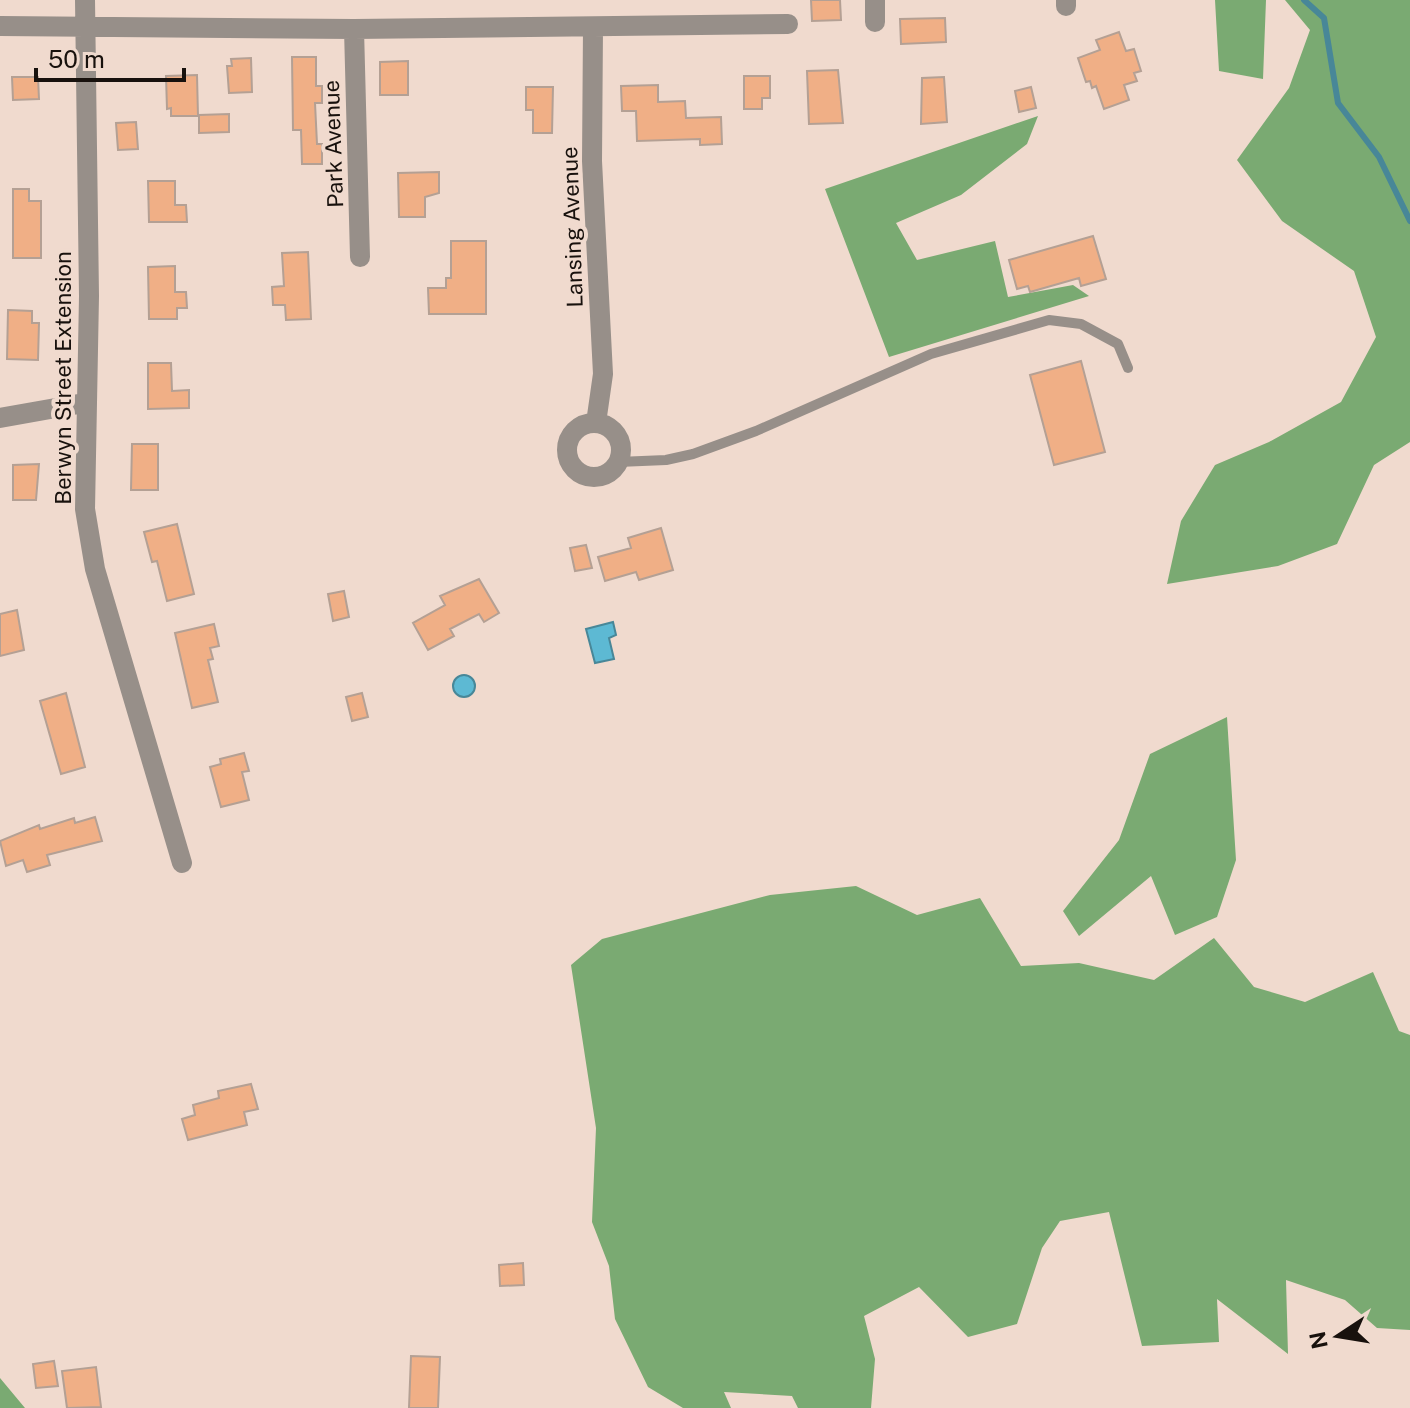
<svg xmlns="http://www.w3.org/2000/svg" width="1410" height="1408" font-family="'Public Sans',sans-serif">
	<rect width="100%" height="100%" fill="#f0dace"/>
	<path fill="#7aaa72" d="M1215,0H1266L1263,79L1219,71Z
		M1285,0H1410V442L1374,465L1337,544L1278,566L1167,584L1181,521L1215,465L1269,442L1341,402L1376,337L1354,271L1282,221L1237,160L1289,88L1310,30Z
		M1038,116L1027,144L961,195L896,223L917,260L995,241L1008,297L1073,285L1089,296L889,357L825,189Z
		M1227,717L1236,860L1217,917L1175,935L1151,876L1079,936L1063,911L1119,840L1150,754Z
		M856,886L917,915L980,898L1021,966L1079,963L1154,980L1214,938L1254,987L1305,1002L1373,972L1399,1031L1410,1035V1330L1377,1328L1345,1300L1286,1280L1288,1354L1217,1299L1219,1342L1142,1346L1109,1212L1060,1221L1042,1248L1017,1324L968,1337L919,1287L864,1316L875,1359L871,1408H798L792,1396L724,1392L731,1408H683L648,1387L615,1319L609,1266L592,1222L596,1128L571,965L602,939L770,895Z
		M0,1378L25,1408H0Z"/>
	<path fill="#5db9d3" stroke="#488798" stroke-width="2" d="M613,622L616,635L609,638L614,659L595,663L586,629Z
		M453 686a11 11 0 1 1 22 0a11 11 0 1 1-22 0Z"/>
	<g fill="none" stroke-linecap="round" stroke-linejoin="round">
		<path stroke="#488798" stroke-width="6" d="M1304,0L1324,18L1338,103L1379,157L1410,221"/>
	</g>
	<path fill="#f0af86" stroke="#b4a094" stroke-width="2" d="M811,0H840L841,20L812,21Z
		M945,18L946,42L901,44L900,19Z
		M1119,32L1126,51L1134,49L1141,71L1134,73L1137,81L1124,85L1129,100L1104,109L1096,86L1092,88L1090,81L1086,82L1078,58L1100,50L1096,40Z
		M292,57H316V86H322V103H315L317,144H322V164H302L301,130H293Z
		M251,58L252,92L229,93L227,66H232L231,59Z
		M408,61V95H380V62Z
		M838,70L843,123L809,124L807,71Z
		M197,75L198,116H171V108L167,109L166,76Z
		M744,76H770V98H762V109H744Z
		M12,77H38L39,99L13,100Z
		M944,77L947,122L921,124L922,78Z
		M658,85V102L685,101L686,118L721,117L722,144L700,145V139L637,141L636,111H622L621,86Z
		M526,87H553L552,133H533V110H526Z
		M1031,87L1036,108L1019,112L1015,91Z
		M229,114V132L199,133V115Z
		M136,122L138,149L118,150L116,123Z
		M439,172V193L425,197V217H399L398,173Z
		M148,181H175V205H186L187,222H149Z
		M13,189H29V201H41V258H13Z
		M1093,236L1106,279L1081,286L1079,278L1030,292L1028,286L1017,289L1009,260Z
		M451,241H486V314H429L428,288H446V278H451Z
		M308,252L311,319L286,320L285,305H273L272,287L284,286L282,253Z
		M175,266V292H186L187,308H177V319H149L148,267Z
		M8,310L32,311V323H39L38,360L7,359Z
		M1081,361L1105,452L1054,465L1030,375Z
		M148,363H171L172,391L189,390V408L148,409Z
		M132,444H158V490H131Z
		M39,464L36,500H13V465Z
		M177,524L194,594L167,601L157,561L152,562L144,532Z
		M661,528L673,570L639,580L636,572L605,581L598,557L631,548L628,538Z
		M586,545L592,568L575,571L570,548Z
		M479,579L499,613L484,622L479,614L450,629L454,636L428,650L413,623L445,605L440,596Z
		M344,591L349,617L333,621L328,594Z
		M17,610L24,650L0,656V614Z
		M214,624L219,646L210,648L213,659L208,660L218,702L192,708L175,633Z
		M66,693L85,767L61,774L40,701Z
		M362,693L368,717L352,721L346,697Z
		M244,753L249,771L242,772L249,800L221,807L210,767L221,764L220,759Z
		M95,817L102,841L47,855L50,865L27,872L23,860L6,866L0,841L39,825L40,829L74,818L75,823Z
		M251,1084L258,1109L244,1112L247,1125L188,1140L182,1119L195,1115L193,1105L219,1098L218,1091Z
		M523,1263L524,1285L500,1286L499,1265Z
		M411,1356L440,1357L438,1408H409Z
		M54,1361L58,1386L36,1388L33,1364Z
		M96,1367L101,1407L67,1408L62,1371Z"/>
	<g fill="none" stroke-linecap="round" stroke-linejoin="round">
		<path stroke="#978f89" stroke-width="10" d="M618,462L666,460L693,454L756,431L931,354L1049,320L1081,324L1118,344L1128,368"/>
		<path stroke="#978f89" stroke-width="20" d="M85,0L89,296L85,509L95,569L182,863
			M1066,0V6
			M875,22V0
			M0,26L354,29L788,24
			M593,28L592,161L603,374L596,423
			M354,29L360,257
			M0,418L84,403
			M567 450a27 27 0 1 1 54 0a27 27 0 1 1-54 0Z"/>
	</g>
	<g text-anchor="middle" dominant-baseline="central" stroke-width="8" stroke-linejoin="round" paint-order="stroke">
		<g font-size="22" fill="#18110d" stroke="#f0dace">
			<text transform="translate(333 144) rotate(-92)">Park Avenue</text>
			<text transform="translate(572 227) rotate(-92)">Lansing Avenue</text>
			<text transform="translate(63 378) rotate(-90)">Berwyn Street Extension</text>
		</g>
	</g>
	<g transform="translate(1338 1336) rotate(258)" stroke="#f0dace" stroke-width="6" paint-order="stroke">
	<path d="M0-6L14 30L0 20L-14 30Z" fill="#18110d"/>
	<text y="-12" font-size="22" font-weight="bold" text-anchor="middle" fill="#18110d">N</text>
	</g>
	<path d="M36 68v12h148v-12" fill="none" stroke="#18110d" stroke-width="4"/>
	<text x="48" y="68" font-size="24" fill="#18110d" stroke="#f0dace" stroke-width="6" paint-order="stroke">50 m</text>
</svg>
